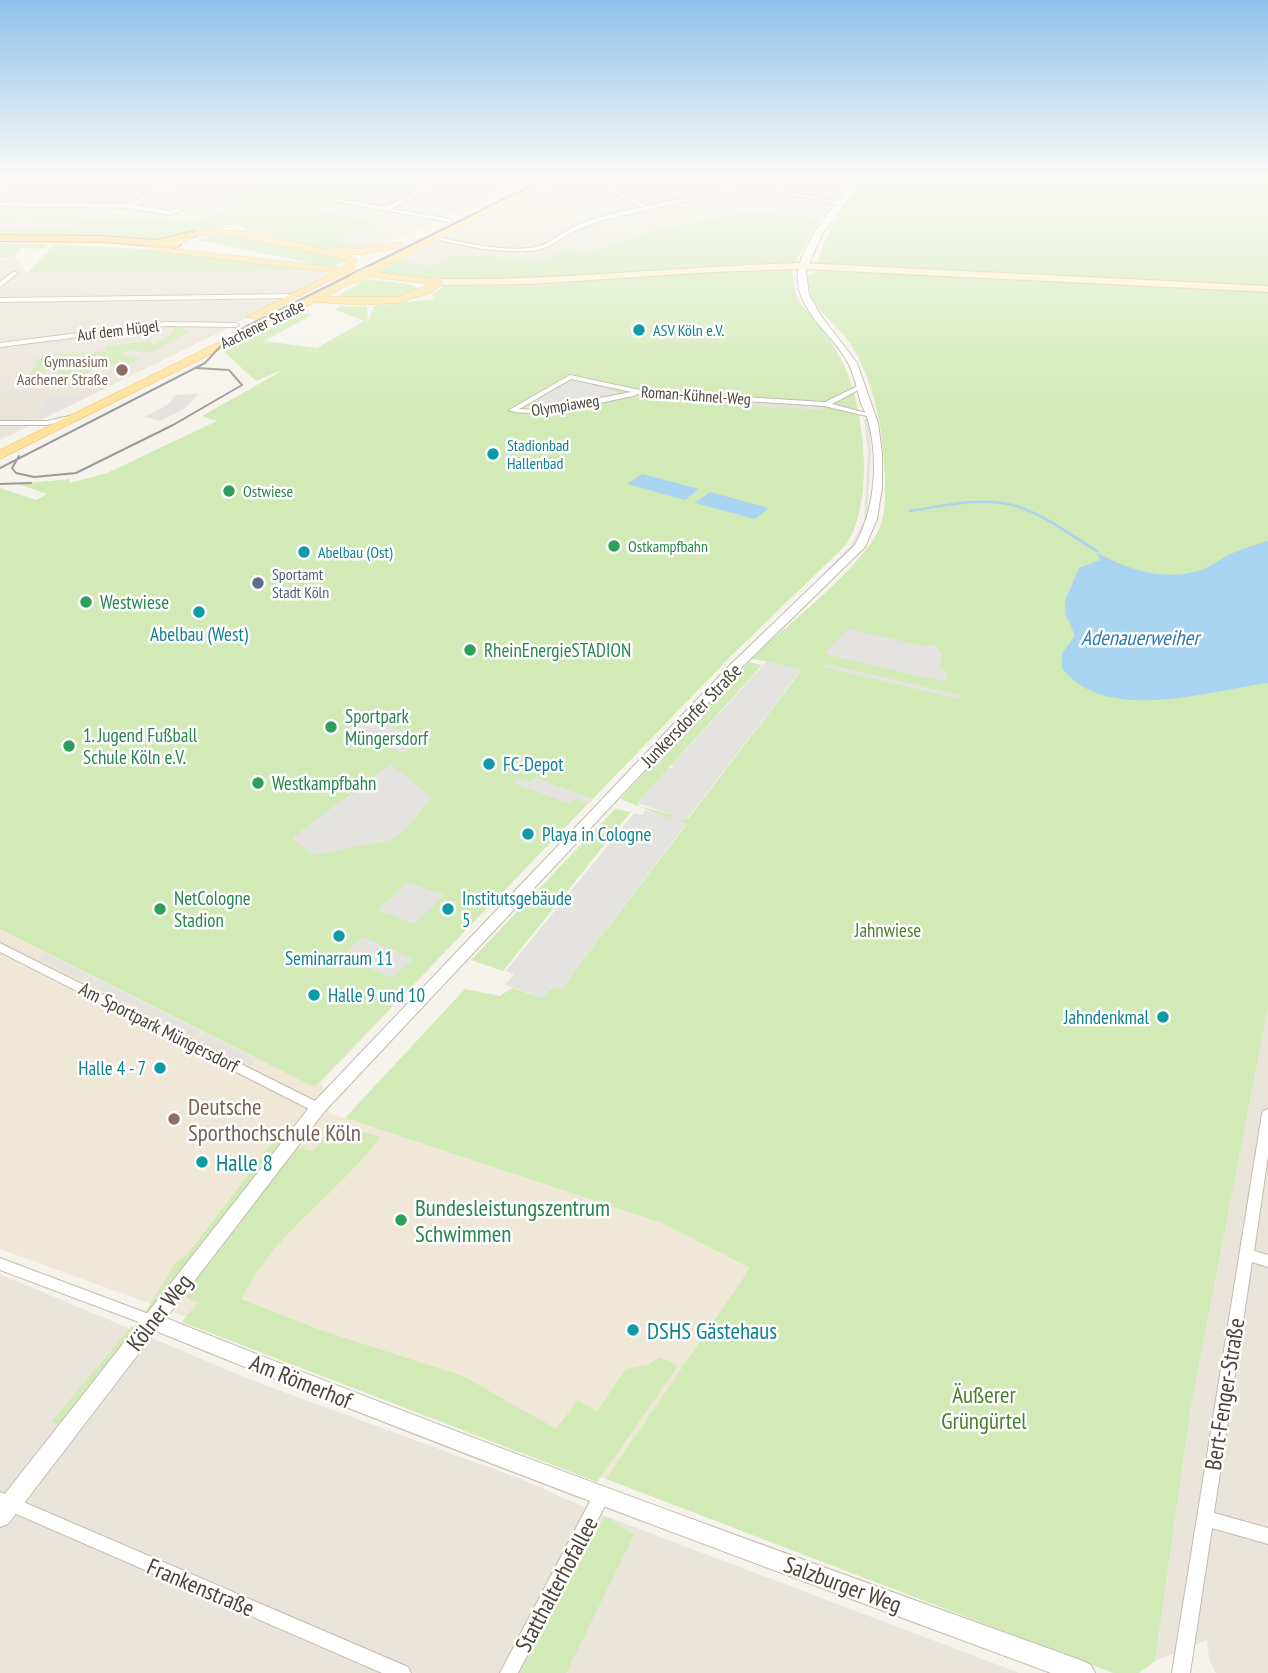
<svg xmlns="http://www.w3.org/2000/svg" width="1268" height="1673" font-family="'PT Sans Narrow',sans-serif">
	<rect width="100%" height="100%" fill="#f6f3ec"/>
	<path fill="#eae5da" d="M177,174H533L376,248L335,241L374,221L318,212L335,200L275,190L198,221L0,216V178L162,186L135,205L182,185L158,183Z
		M576,174H856L820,218L751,211L652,230L590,253L562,250L551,259L454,255L431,266L400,260Z
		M16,258L27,273L38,274L199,269L312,270L329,273L224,330L0,440V259Z
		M1268,1007V1673H1216L1209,1659L1207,1640L1155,1661L1191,1406Z
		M0,1274L251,1380L521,1479L605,1516L1019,1673H0Z"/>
	<path fill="#f7ead8" d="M9,174H177L158,183Z"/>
	<path fill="#efe8d6" d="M0,776L345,911L439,959L321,1082L329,1113L662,1223L750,1268L606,1479L343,1374L0,1249Z"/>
	<path fill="#d2eab5" d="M291,174H412L406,189L370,191L347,201L336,199L319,211L376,221L336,240L374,247C330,257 282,239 239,231L237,230L343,248L245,230L239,225H218L231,227L227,228L153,240L0,235V216L198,221L273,190L261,188Z
		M874,174H1268V288L816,264C828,231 847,196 874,174Z
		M751,211L820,218L795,263C656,269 515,290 376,274L400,260L431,266L454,255L551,259L562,249L590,253L652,230Z
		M228,234L349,260L331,267L197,240L207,236Z
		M0,243L49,244L43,249L22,248L14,258H0Z
		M54,244L176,251L312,270L27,273Z
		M787,268L792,272C795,280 794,289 797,298C802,308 811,314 817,323C827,335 836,349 843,363C865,410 875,500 846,545L732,655L314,1087L0,929V488L36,500L47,494L18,484L70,479V483L107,473L217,421L202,416L285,369L256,381L221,349L299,313L312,315L264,341L317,348L364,321L336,310L341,306L367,307L368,321L374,306L434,299L432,295L444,286L541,285L728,270Z
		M820,270L1268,291V1007L1191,1406L1155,1661L1139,1673H1113L606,1479L750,1268L662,1223L345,1118L465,989L500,996L512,988L543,998L553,986L561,989L687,824L680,821L682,818L688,819L801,671L767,661L750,659C782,630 866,564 880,527C888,504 885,476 883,453C881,415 871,379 852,346C837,322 806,308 808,276Z
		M367,279L410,284L419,290C399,301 360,305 339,295Z
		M175,326L191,331L150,353L132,350L120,353L140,359L124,367L91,360L79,364L95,369L78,377L49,371L36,375L51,379L37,384L21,379L37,367L34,366L40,356L105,351L106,346L150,341L153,345L170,335Z
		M749,662L762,665L638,802L639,806L673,815L671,819L620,799Z
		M615,809L631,812L503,971L471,960Z
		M337,1124L380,1137C338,1194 272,1235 241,1299L320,1330L463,1376L556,1429L578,1400L597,1411L626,1369L648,1365L660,1357L678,1366L597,1482L182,1322L197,1303L181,1294L298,1148L313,1151Z
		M277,1137L285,1139L148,1314L145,1312L177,1261L186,1256Z
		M132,1326L135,1331L62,1426L51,1422Z
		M605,1516L634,1535L566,1673H520Z"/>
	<path fill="#e5e3e0" d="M0,219H7V222L16,219L77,222L75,226L65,228L3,230L0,229Z
		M572,380L607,388L620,394L547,407L538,400Z
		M52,393L87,396L44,418H26L39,413Z
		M643,393L824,407V410L625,397Z
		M198,394L184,409L161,421L145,417L167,405L176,395Z
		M864,419H867L870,433L871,452L867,520L849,553L820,581L817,580L851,545L864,521L868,451Z
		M849,629L922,646L935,645L944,656L939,657L943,663L939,664L947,675L946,682L824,654Z
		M767,661L801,670L687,819L682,818L680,821L687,823L561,989L552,986L544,998L505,985L514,974L506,971L634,813L642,815L645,810L671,818L673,815L637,803L669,768H674L672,765Z
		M826,664L960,695L959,699L824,667Z
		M363,716L423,739L404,753L344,731Z
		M390,764L432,797L404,832L388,841L313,855L292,838Z
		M519,778L531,782L536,778L593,799L588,804L576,799L570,804L513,783Z
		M407,882L444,895L415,924L378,910Z
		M362,937L399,953L413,959L392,978L351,960L357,954L347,950Z
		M45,953L95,979L88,984L38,958Z
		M97,979L149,1006L142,1011L89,985Z
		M150,1006L201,1032L194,1038L143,1012Z
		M204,1034L256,1060L249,1066L197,1039Z"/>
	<path fill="#a9d4f2" d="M642,474L699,489L685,500L627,484Z
		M710,492L769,508L755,519L695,503Z
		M1268,541V683C1208,691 1105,725 1062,668V654L1075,635L1066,616L1065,601L1079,568L1100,560L1096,552C1126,569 1167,583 1204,569C1212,566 1219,560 1227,556C1240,549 1254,545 1268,541Z"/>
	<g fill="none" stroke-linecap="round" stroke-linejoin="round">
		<path stroke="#a9d4f2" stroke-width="2.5" d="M910,511C943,506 979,497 1012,505C1043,513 1070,535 1097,551"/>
		<g stroke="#c2bbae" stroke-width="2">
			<path id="minor" d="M0,174L177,184L197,179L181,175L186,174L271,189L268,191L204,180L177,186H169L135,205L170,211L179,208L182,210L170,215L130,208L0,206V202L129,204L162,186L26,178L0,194V190L21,178L0,176Z
				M450,174H456L391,209L451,219L449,222L335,201L338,199L385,207Z
				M696,174H705L843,203L840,205L743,185L704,197L599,221L574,231L547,247L534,251H509L483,249L429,238L432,236C463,242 504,253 536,247C548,245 558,235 570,229C592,218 618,212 643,207L602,189L557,177L559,175L606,187L647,206L701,195L737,183Z
				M13,272L18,273L0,287V282Z
				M165,322L236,323L239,325L236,327L165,326L0,347V343Z
				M570,375L644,391L825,402L862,384L864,385V387L832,404L874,415L871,417L824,406L637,394L634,396C606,401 531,420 509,410ZM571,379L632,392L534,410L519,409Z
				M74,415L77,417L76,418L47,425H0V421H47Z
				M0,943L323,1105L324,1108L323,1111L318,1113L313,1111L0,952Z
				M1268,1109V1156L1254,1251L1268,1255V1267L1252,1262L1214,1513L1268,1528V1544L1212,1528L1190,1673H1172L1262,1114L1263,1111Z
				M0,1258L157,1317L159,1321L157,1325L152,1327L0,1270Z
				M602,1488L608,1490L610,1495L608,1500L518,1673H500L596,1490Z
				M0,1492L408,1667L411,1673H382L0,1507Z"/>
		</g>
		<g stroke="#c2bbae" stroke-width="2">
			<path id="tertiary" d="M861,174H868L822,234L806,271L809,295L821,316L857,363L878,423L882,454V487L877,519L865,547L737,672L324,1112L166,1318C469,1440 776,1550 1083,1661L1091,1665L1095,1673H1051C752,1562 452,1452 156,1331L8,1524L0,1527V1500L312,1104L729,666L855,545C875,509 879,460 868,420C866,413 862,407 860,400C856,386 854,372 846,359C830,332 794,308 798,272C802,241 840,197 861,174Z
				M295,294L296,296L292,298L0,302V298Z"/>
		</g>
		<g stroke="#d6c79b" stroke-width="2">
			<path id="secondary" d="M803,263L1268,286V292L803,269L712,272L531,284L440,285L436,282L440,279C561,281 682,266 803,263Z"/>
		</g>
		<g stroke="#e6c16a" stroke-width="1">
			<path id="primary" d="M556,174H566L376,272L443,280V284L431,293L397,303L364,305L316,302L0,459V450L351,277L359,279L326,297H397L431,284L153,251L150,250V246L343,268L347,261L344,259L222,234L196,236L177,246L172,243C208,213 294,243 337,252L341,248L362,249L402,242V246L362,255L346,254L357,260L352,269L364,270Z
				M330,274L338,276L256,319L247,317Z"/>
		</g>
		<g stroke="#e0a43c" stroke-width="2">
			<path id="trunk" d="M194,231L197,236L172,242L181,245L176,248L102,242L0,241V235L102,236L156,240Z"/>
		</g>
		<use href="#minor" fill="#fff" fill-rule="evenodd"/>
		<use href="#tertiary" fill="#fff" fill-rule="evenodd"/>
		<use href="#secondary" fill="#fff3cd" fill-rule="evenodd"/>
		<use href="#primary" fill="#ffe39c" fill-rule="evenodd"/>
		<use href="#trunk" fill="#ffd985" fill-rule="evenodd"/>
		<path stroke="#9a9a9a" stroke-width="2" d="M19,456L12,468L16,473L34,477L76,473L173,425L242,385L229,370L196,368
			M0,468L205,363L229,337L245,327L554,174
			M0,484L31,483"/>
		<path stroke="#9a9a9a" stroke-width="2" stroke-dasharray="4.5 4.5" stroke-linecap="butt" d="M1262,174L1268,175"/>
		<g stroke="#e6c16a" stroke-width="10" stroke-linecap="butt">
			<path id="primary-bridge" d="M333,276L347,269
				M354,279L368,272"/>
		</g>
		<use href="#primary-bridge" stroke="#ffe39c" stroke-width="10"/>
	</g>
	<linearGradient id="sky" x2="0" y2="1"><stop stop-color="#8fc1ec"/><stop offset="0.43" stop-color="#fbfaf6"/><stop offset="1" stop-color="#fbfaf6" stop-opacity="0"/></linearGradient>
	<rect width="1268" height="408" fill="url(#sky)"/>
	<g fill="#0f9aa8" stroke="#fff" stroke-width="2.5">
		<circle cx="639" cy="330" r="7"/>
		<circle cx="493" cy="454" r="7"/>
		<circle cx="304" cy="552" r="7"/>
		<circle cx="199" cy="612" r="7"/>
		<circle cx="489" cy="764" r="7"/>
		<circle cx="528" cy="834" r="7"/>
		<circle cx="448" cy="909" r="7"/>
		<circle cx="339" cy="936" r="7"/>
		<circle cx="314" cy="995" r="7"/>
		<circle cx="1163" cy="1017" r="7"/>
		<circle cx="160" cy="1068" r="7"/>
		<circle cx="202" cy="1162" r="7"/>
		<circle cx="633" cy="1330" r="7"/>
	</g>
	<g fill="#8d6e63" stroke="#fff" stroke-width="2.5">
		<circle cx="122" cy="370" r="7"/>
		<circle cx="174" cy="1119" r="7"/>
	</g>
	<g fill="#2e9e5b" stroke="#fff" stroke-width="2.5">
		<circle cx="229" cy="491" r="7"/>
		<circle cx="614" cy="546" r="7"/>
		<circle cx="86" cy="602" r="7"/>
		<circle cx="470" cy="650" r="7"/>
		<circle cx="331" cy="727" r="7"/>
		<circle cx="69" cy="746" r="7"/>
		<circle cx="258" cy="783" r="7"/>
		<circle cx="160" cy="909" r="7"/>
		<circle cx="401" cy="1220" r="7"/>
	</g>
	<circle fill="#5c6f8a" stroke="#fff" stroke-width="2.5" cx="258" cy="583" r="7"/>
	<g text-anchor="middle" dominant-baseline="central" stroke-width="5" stroke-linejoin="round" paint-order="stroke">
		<g font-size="16" fill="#4b4439" stroke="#fff">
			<text transform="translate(262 324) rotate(-26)">Aachener Straße</text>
			<text transform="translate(118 330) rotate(-7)">Auf dem Hügel</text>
			<text transform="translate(696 395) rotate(4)">Roman-Kühnel-Weg</text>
			<text transform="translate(565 405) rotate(-9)">Olympiaweg</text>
		</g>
		<g font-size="16" fill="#0d838f" stroke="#fff" text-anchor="start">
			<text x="653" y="330">ASV Köln e.V.</text>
			<text x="507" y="445">Stadionbad<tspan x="507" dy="18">Hallenbad</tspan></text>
			<text x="318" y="552">Abelbau (Ost)</text>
		</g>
		<g font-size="16" fill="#785e54" stroke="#fff" text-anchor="end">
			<text x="108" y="361">Gymnasium<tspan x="108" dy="18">Aachener Straße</tspan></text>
		</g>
		<g font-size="16" fill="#27864d" stroke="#fff" text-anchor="start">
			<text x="243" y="491">Ostwiese</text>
			<text x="628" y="546">Ostkampfbahn</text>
		</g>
		<g font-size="16" fill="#4e5e75" stroke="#fff" text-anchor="start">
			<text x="272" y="574">Sportamt<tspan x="272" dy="18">Stadt Köln</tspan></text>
		</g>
		<g font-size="19" fill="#27864d" stroke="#fff" text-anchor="start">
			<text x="100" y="602">Westwiese</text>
			<text x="484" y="650">RheinEnergieSTADION</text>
			<text x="345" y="716">Sportpark<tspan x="345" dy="22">Müngersdorf</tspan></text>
			<text x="83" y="735">1. Jugend Fußball<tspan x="83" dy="22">Schule Köln e.V.</tspan></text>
			<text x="272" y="783">Westkampfbahn</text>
			<text x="174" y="898">NetCologne<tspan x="174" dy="22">Stadion</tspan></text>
		</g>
		<g font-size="19" fill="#0d838f" stroke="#fff" text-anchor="start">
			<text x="199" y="634" text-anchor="middle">Abelbau (West)</text>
			<text x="503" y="764">FC-Depot</text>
			<text x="542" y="834">Playa in Cologne</text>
			<text x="462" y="898">Institutsgebäude<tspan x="462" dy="22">5</tspan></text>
			<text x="339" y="958" text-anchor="middle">Seminarraum 11</text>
			<text x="328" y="995">Halle 9 und 10</text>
			<text x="1149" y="1017" text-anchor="end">Jahndenkmal</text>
			<text x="146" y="1068" text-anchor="end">Halle 4 - 7</text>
		</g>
		<g font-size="19" fill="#4b4439" stroke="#fff">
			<text transform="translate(691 715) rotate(-46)">Junkersdorfer Straße</text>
			<text transform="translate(159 1027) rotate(27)">Am Sportpark Müngersdorf</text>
		</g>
		<g font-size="19" fill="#4a7f2a" stroke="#fff">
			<text x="888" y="930">Jahnwiese</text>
		</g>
		<g font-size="21" font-style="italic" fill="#2e7ab2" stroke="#fff">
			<text x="1140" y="637">Adenauerweiher</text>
		</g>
		<g font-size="23" fill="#785e54" stroke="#fff" text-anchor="start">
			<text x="188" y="1106">Deutsche<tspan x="188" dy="26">Sporthochschule Köln</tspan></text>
		</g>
		<g font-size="23" fill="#0d838f" stroke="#fff" text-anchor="start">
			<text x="216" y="1162">Halle 8</text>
			<text x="647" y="1330">DSHS Gästehaus</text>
		</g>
		<g font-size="23" fill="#27864d" stroke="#fff" text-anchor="start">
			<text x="415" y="1207">Bundesleistungszentrum<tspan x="415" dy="26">Schwimmen</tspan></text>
		</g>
		<g font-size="23" fill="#4b4439" stroke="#fff">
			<text transform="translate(159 1312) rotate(-52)">Kölner Weg</text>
			<text transform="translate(301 1381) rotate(22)">Am Römerhof</text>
			<text transform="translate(1224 1394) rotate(-81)">Bert-Fenger-Straße</text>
			<text transform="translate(556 1584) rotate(-62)">Statthalterhofallee</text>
			<text transform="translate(843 1584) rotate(20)">Salzburger Weg</text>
			<text transform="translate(201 1587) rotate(23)">Frankenstraße</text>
		</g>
		<g font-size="23" fill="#4a7f2a" stroke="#fff">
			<text x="984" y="1394">Äußerer<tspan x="984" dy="26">Grüngürtel</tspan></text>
		</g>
	</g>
</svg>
